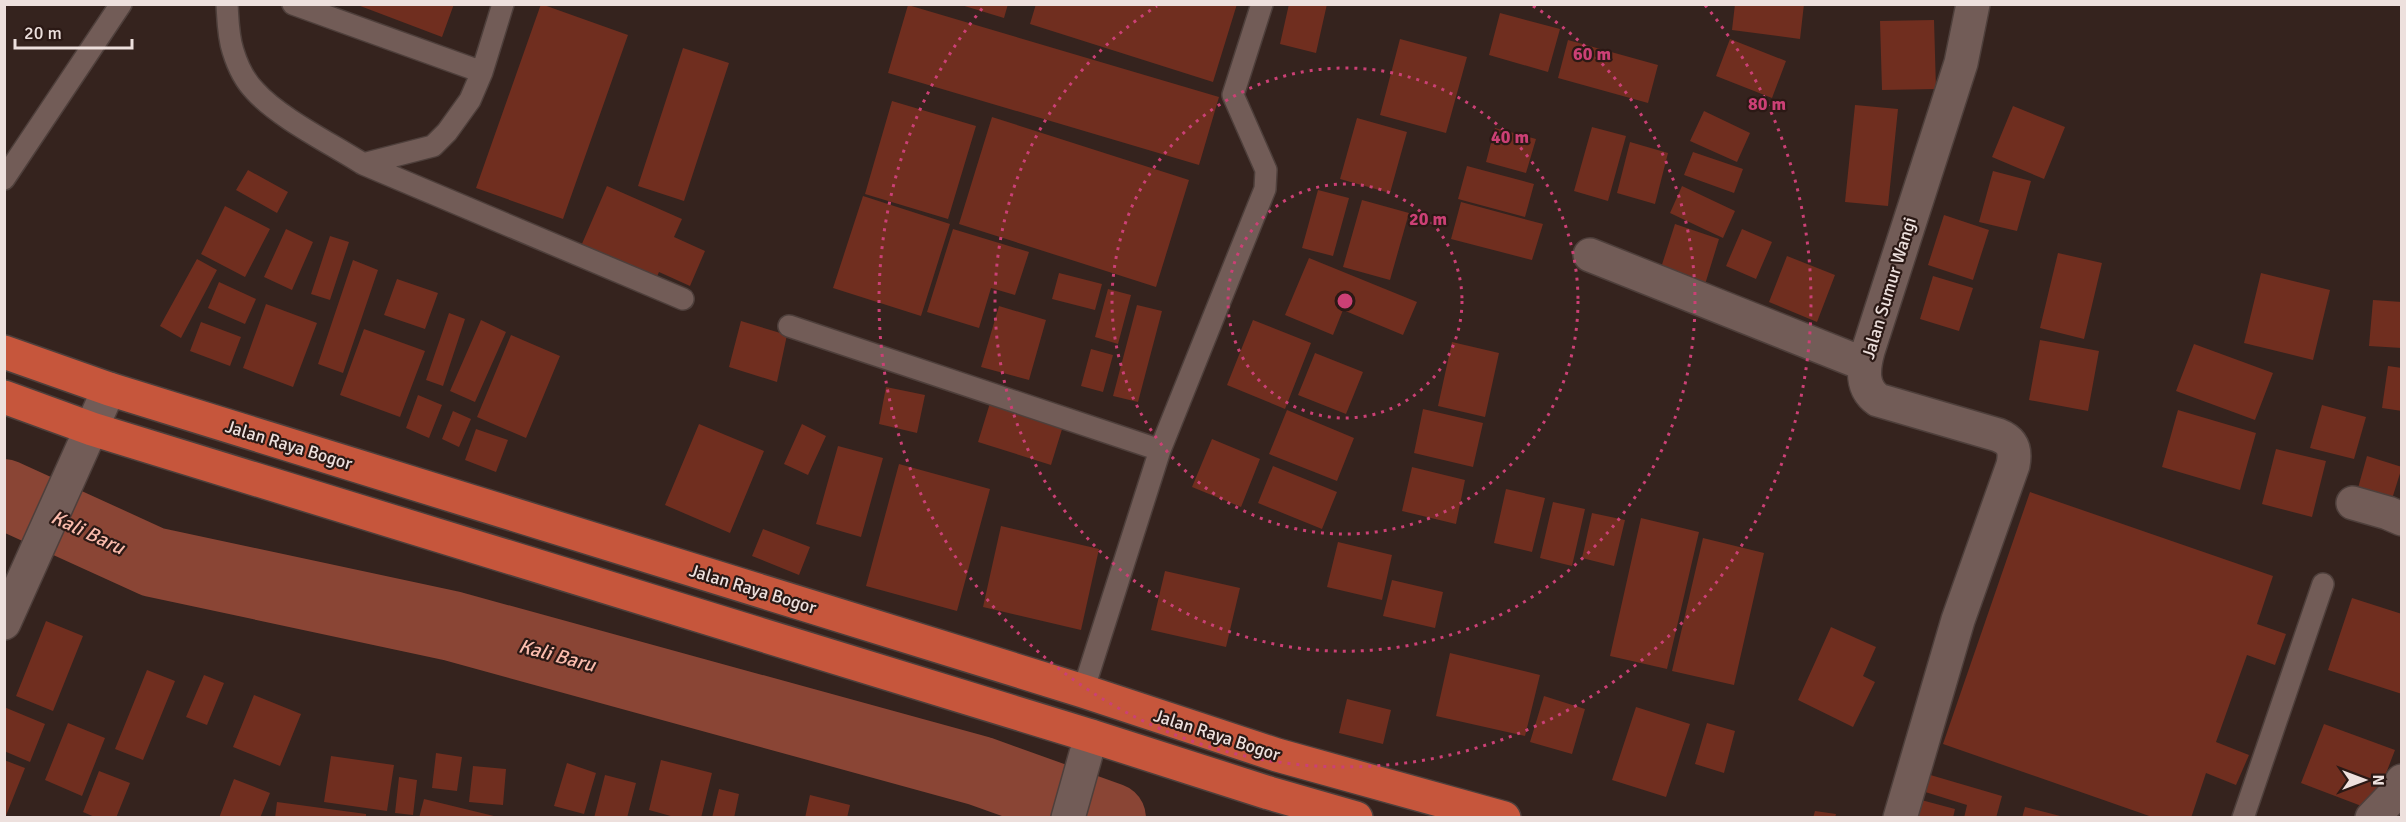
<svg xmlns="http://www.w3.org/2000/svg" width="2406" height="822" viewBox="0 0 2406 822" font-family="Signika,sans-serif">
<rect width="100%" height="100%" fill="#35231e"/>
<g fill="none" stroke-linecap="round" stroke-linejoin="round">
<!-- river -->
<path stroke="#8a4535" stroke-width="70" d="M4 494 153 562 452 626 980 771 1111 818"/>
</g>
<!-- building -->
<path fill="#702e1f" d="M355 4H454L442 37Z
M541 4 628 35 563 219 476 188Z
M958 4H1008L1004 18Z
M1036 4H1237L1213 82 1030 24Z
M1289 4H1327L1316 53 1280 44Z
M1735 4H1804L1800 39 1732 30Z
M908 5 1219 97 1199 165 888 73Z
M1500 13 1560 29 1548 72 1489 55Z
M1934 20 1936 89 1882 90 1880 21Z
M1400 39 1467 57 1446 133 1380 115Z
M1730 39 1786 61 1772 98 1716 76Z
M1568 40 1658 65 1648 103 1558 78Z
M683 48 729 63 684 201 638 186Z
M892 101 976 126 948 219 865 194Z
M1855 105 1898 109 1888 206 1845 202Z
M2013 106 2065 127 2044 179 1992 157Z
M1704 111 1750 133 1737 162 1690 141Z
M992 117 1189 180 1156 287 959 224Z
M1357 118 1407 132 1390 193 1340 179Z
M1592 127 1626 136 1608 201 1574 191Z
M1495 128 1536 139 1526 173 1486 162Z
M1630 142 1668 153 1655 204 1617 193Z
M1693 152 1743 169 1734 193 1684 175Z
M1467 166 1534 184 1525 217 1458 199Z
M248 170 288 192 277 213 236 190Z
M1993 171 2031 181 2017 231 1979 222Z
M607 186 682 219 674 237 705 251 690 286 659 272 653 285 578 253Z
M1682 186 1735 211 1723 238 1670 213Z
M1318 190 1349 198 1333 256 1302 248Z
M863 196 950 224 921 316 833 288Z
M1362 200 1409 213 1390 280 1343 267Z
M1461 202 1543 224 1532 260 1451 239Z
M225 206 270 229 245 277 201 254Z
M1944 215 1989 230 1973 280 1928 265Z
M1675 224 1719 239 1703 291 1658 277Z
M286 229 313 242 292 290 264 277Z
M953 229 1029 252 1015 295 991 288 979 328 927 312Z
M1742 229 1772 242 1756 279 1726 266Z
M330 236 349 242 330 300 311 294Z
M2058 253 2102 263 2084 339 2040 328Z
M1787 256 1835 275 1817 322 1769 302Z
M1309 258 1417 302 1403 335 1343 310 1333 335 1285 315Z
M197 259 217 270 181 338 160 326Z
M353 260 378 270 343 373 318 364Z
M1059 273 1102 284 1095 310 1052 299Z
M2261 273 2330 290 2313 360 2244 343Z
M1933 276 1973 288 1959 331 1920 319Z
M397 279 438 293 425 329 384 315Z
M219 282 256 299 245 324 208 308Z
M1108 289 1131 295 1118 344 1095 337Z
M2373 300 2402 302V348L2369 346Z
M266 304 317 323 293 387 243 368Z
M1137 305 1162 311 1138 402 1113 396Z
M999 306 1046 320 1029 380 981 367Z
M449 313 465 319 443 386 426 380Z
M481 320 506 332 475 402 450 391Z
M1253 320 1311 343 1285 409 1227 385Z
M741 321 787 335 777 382 729 367Z
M201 322 241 337 230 366 190 351Z
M364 329 425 351 400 417 340 395Z
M511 335 560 356 526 438 477 417Z
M2040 340 2099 351 2088 411 2029 400Z
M1452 342 1499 353 1485 417 1438 406Z
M2194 344 2273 373 2255 420 2176 391Z
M1091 349 1113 355 1103 392 1081 386Z
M1315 353 1363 372 1346 414 1298 395Z
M2388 366 2402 368V411L2382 408Z
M886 387 925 395 917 433 879 424Z
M418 395 442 405 429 438 406 428Z
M990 403 1063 426 1051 465 978 442Z
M2322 405 2366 417 2354 459 2310 448Z
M1423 409 1483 423 1473 467 1414 453Z
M1287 410 1354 438 1337 481 1269 454Z
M2178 410 2256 433 2240 490 2162 467Z
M453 411 471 419 459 447 442 439Z
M699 424 764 451 730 533 665 505Z
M802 424 826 436 808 475 784 464Z
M476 429 508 440 496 472 465 460Z
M1212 439 1260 459 1241 507 1192 487Z
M838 446 883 458 861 537 816 524Z
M2276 449 2326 461 2312 517 2262 504Z
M2367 456 2402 467 2392 499 2358 488Z
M899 464 990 489 957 611 866 586Z
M1273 466 1337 492 1322 529 1258 503Z
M1412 467 1465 480 1456 524 1402 511Z
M1506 489 1545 498 1532 552 1494 543Z
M2030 492 2273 576 2257 624 2286 634 2275 665 2247 655 2216 742 2249 755 2236 785 2206 773 2191 818H2155L1943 744Z
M1553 502 1585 509 1572 566 1540 558Z
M1592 513 1625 520 1614 566 1582 558Z
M1641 518 1699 532 1667 669 1610 656Z
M1001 526 1099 549 1081 630 983 607Z
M763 529 810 547 799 575 752 556Z
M1703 538 1764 553 1734 685 1672 671Z
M1338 542 1392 555 1382 600 1327 587Z
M1165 571 1240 588 1226 647 1151 630Z
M1392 580 1443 592 1435 628 1383 616Z
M2352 598 2402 614V694L2328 670Z
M46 621 83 636 53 711 16 696Z
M1831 627 1876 647 1863 676 1875 682 1853 727 1798 700Z
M1450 653 1540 675 1525 736 1436 716Z
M147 670 175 681 143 760 115 749Z
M204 675 224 683 207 725 186 717Z
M254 695 301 714 280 766 233 747Z
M1544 696 1585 709 1572 754 1530 742Z
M1347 699 1391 710 1383 744 1339 733Z
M4 707 45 724 30 762 4 751Z
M1636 707 1690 724 1666 797 1612 780Z
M68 723 105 738 82 796 45 780Z
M1707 723 1735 731 1724 773 1695 764Z
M2324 724 2395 750 2372 810 2301 783Z
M436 753 462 757 457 791 432 788Z
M331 756 394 765 387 811 324 802Z
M4 760 25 768 5 818H4Z
M661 760 712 773 701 818H678L649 810Z
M567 763 596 773 584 814 554 806Z
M473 766 506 769 503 805 469 802Z
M99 771 130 783 116 818H97L83 812Z
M1927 774 2002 796 1996 818H1964L1967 805 1922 791Z
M605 775 636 783 627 818H594Z
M399 777 417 780 413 815 395 813Z
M234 779 270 793 260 818H219Z
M719 789 739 794 734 818H712Z
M810 795 850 805 847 818H805Z
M1910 797 1955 809 1953 818H1905Z
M424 799 498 817V818H419Z
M277 802 366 814V818H275Z
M2025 807 2064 817V818H2022Z
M1815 811 1836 814 1835 818H1813Z"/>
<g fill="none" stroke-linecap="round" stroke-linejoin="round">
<!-- service casing -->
<g stroke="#4e3f3b" stroke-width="24">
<path id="service" d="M227 4C228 20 228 36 233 51 237 64 245 81 255 91 279 118 332 144 363 164L433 146 447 132 470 100 482 72 503 4
M293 4 482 72
M363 164 683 299
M4 179 121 4
M789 326 1160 450
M1083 691 1160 450 1265 189 1266 170 1233 95 1262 4
M2243 818 2323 584"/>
</g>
<!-- minor casing -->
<g stroke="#4e3f3b" stroke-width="36">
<path id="minor" d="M1590 255 1864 364
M2353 503 2388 513 2402 519
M1068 818 1091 736
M1900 818 1958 620 2013 465C2016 450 2013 441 1998 435L1878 400C1861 388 1863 369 1868 351L1961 63 1973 4
M2372 818 2396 793 2402 781"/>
</g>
<!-- tertiary casing -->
<g stroke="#4e3f3b" stroke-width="36">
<path id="tertiary" d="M4 623 109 389"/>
</g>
<!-- trunk casing -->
<g stroke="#4e3f3b" stroke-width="36">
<path id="trunk" d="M4 352 109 389 1083 691 1277 755 1504 818
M4 397 92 429 1091 736 1269 793 1356 818"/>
</g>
<!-- service -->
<use href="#service" stroke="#725c57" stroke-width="21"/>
<!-- minor -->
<use href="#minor" stroke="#725c57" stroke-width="33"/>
<!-- tertiary -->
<use href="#tertiary" stroke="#725c57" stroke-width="33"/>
<!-- trunk -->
<use href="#trunk" stroke="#c6563c" stroke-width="33"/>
</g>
<!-- distance rings -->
<g fill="none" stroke="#cb4075" stroke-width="3" stroke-dasharray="3 6">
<circle cx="1345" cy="301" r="117"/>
<circle cx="1345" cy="301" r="233"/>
<path d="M1533 6A350 350 0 1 1 1157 6"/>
<path d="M1705 5A466 466 0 1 1 985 5"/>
</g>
<g text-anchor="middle" stroke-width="4.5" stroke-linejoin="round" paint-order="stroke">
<!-- street labels -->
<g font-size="18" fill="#ede0dd" stroke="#2b1915">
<text transform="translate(1889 288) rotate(-73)" y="6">Jalan Sumur Wangi</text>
<text transform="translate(289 445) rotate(17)" y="6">Jalan Raya Bogor</text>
<text transform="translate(753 589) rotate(17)" y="6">Jalan Raya Bogor</text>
<text transform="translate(1217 735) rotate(18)" y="6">Jalan Raya Bogor</text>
</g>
<!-- water labels -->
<g font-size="20" font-style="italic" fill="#fbbcad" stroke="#2b1915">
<text transform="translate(88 532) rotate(25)" y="7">Kali Baru</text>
<text transform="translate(557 655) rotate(15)" y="7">Kali Baru</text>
</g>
</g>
<circle cx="1345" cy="301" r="9" fill="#cb4075" stroke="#2b1915" stroke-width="3"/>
<g font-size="18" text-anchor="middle" font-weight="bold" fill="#cb4075" stroke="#2b1915" stroke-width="4.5" stroke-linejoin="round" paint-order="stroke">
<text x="1592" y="60">60 m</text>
<text x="1767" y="110">80 m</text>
<text x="1510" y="143">40 m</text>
<text x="1428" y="225">20 m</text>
</g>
<!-- border -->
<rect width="2406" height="822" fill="none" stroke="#ede0dd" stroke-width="12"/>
<!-- north arrow -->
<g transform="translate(2364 780) rotate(90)" stroke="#2b1915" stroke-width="4.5" paint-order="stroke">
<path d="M0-4.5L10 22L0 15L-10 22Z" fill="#ede0dd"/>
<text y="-9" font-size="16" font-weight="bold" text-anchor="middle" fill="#ede0dd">N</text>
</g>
<!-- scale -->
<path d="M15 39v9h117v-9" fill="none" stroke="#ede0dd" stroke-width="3"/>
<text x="24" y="39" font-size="18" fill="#ede0dd" stroke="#2b1915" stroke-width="4.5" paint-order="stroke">20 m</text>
</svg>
